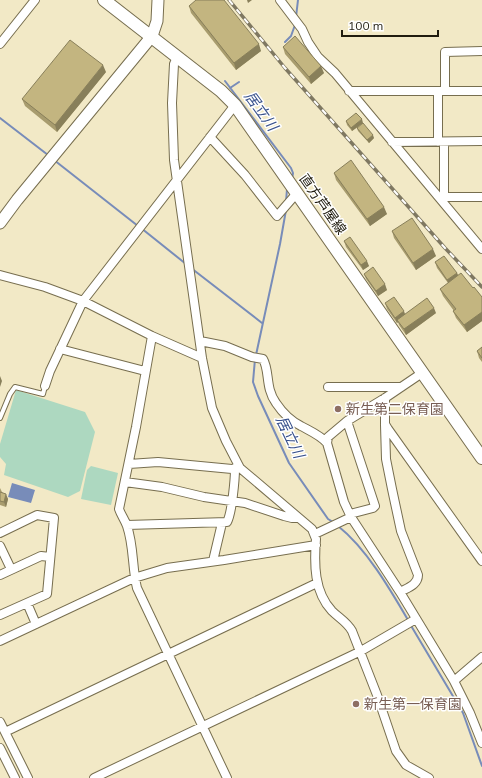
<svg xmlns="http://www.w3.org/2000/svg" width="482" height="778" viewBox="0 0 482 778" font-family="Mulish,'Noto Sans JP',sans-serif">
<rect width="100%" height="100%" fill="#f2e9c6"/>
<!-- green -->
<path fill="#add8c0" d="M16 390 85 412 95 432 80 491 68 497 4 475 6 464 0 457V444Z
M91 466 118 473 111 505 81 499 87 470Z"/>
<!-- water -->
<path fill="#788cb9" d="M12 483 35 490 31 503 8 497Z"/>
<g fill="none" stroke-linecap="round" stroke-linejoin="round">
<!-- stream -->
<path stroke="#788cb9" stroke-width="2" d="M296 17 298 0
M285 42 291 36 295 25
M225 81 291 168 293 173 292 179
M230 88 239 82
M0 118 48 155
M54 160 138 226
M286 202 287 189
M141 228 186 264
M191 268 262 323
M256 355 280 244 286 210
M255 359 253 382 258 396 289 463 328 519 333 522
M338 526C366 548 390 589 408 620
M410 624 463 713 482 766"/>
<!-- lane casing -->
<g stroke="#776e4f" stroke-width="6">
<path id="lane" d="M0 418 10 394 15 387 43 394 45 386"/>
</g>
<!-- street casing -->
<g stroke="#776e4f" stroke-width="10">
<path id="street" d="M280 0 302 29 308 42 318 57 335 73 482 249
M0 44 35 0
M177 57 174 64 172 103 174 160 202 358 212 408 226 441 240 468 312 529 316 539C314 564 314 592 332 611 339 618 347 622 352 631L377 695 396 751 406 765 429 778
M349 91H482
M438 91V142
M445 91V52L482 51
M210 137 245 175 277 216 297 193
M392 142 482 141
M444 142V197
M439 197H482
M0 275 45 287 83 301 152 336 202 358
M152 336 136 427 119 509C121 515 125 520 127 526 134 546 132 568 137 588L227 778
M200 341 225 346 252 357 263 359C270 371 265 388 276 403 282 412 291 421 301 426 310 431 320 435 327 443
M60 349 145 371
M422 373 385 398 347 421 328 437 327 443 344 502 351 517 400 592 454 681 470 713 482 743
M45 386 50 371 83 301 235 105
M328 387H401
M385 398V424L388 429 482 561
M347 421 375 506 373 508 350 514
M385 425 386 459 392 489 401 531 418 575C418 585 407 588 400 592
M129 464 158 462 232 469 240 468
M125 482 162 487 204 497 245 503 284 516 292 518H298
M127 525 227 522C232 513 235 479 235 468
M0 533 37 515 54 518 47 594 0 615
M315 534 351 517
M0 546 11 569
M213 561 222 523
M0 575 41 556 50 557
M27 603 36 624
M0 641 134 578 167 568 224 560 316 545
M454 681 482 657
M0 722 28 778
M5 732 317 583
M0 748 15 778
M94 778 361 651 416 619"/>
</g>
<!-- secondary casing -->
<g stroke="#776e4f" stroke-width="13">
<path id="secondary" d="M0 223 17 200 152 36 157 21 158 0"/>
</g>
<!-- primary casing -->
<g stroke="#776e4f" stroke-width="14">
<path id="primary" d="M104 0 221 91 235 105 482 458"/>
</g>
<!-- lane -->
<use href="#lane" stroke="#fff" stroke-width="4"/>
<!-- street -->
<use href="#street" stroke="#fff" stroke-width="8"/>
<!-- secondary -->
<use href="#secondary" stroke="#fff" stroke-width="11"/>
<!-- primary -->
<use href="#primary" stroke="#fff" stroke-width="12"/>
<!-- rail casing -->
<g stroke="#7f7862" stroke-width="3.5">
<path id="rail" d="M229 0 285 68 445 248 482 287"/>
</g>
<!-- rail -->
<use href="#rail" stroke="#fff" stroke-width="2" stroke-dasharray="6" stroke-linecap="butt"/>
</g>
<!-- wall -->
<path fill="#a89c6e" d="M189 6 261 51 236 70 191 13Z
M283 47 324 73 311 84 285 54Z
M106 72 57 132 25 106 22 99Z
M346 121 363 123 352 131 347 125Z
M357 128 374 138 369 143 358 131Z
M334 173 387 214 370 226 336 180Z
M392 231 436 256 416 270 394 238Z
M344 241 369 266 363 270 346 247Z
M435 262 457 273 458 275 473 288 482 297V321L467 332 456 318 453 311H454L443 296 440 289 448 283 437 268Z
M364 274 387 290 378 296 366 279Z
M385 303 405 314 436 313 406 335 399 325 398 322 397 323 387 309Z
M482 347V362L479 358 477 351Z
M0 488 2 492 8 499 6 507 0 505Z"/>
<!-- shaded-wall -->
<path fill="#887f5a" d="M247 0H252L248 3Z
M259 44 261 51 236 70 234 63Z
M103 65 106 72 57 132 55 125Z
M321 66 324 73 311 84 309 77Z
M362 119 363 123 352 131 351 128Z
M373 135 374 138 369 143 367 140Z
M384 207 387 214 370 226 367 219Z
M433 249 436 256 416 270 413 263Z
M367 261 369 266 363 270 361 265Z
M457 273 459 278 449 285 447 280Z
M385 284 387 290 378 296 376 291Z
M434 308 436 313 406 335 404 329Z
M404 311 406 317 397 320 398 322 397 323 395 318Z
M482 312V321L467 332 464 325Z
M0 376 2 381 0 387Z
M6 494 8 499 6 507 4 502Z"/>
<!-- building -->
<path fill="#c3b580" stroke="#887f5a" d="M196 0H224L259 44 234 63 189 6Z
M295 36 321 66 309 77 283 47Z
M70 40 103 65 55 125 22 99Z
M356 113 362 119 351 128 346 121Z
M363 123 373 135 367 140 357 128Z
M351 160 384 207 367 219 334 173Z
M412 218 433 249 413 263 392 231Z
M350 237 367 261 361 265 344 241Z
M444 256 457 273 447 280 435 262Z
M373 267 385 284 376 291 364 274Z
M461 273 473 288 474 287 482 297V312L464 325 453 311 456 309 440 289Z
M394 297 404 311 395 318 385 303Z
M427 298 434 308 404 329 397 320Z
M482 347V358L477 351Z
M0 492 6 494 4 502 0 501Z"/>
<!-- markers -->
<g fill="#8d6e63" stroke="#fff" stroke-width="1.5">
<circle cx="338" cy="409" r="4"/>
<circle cx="356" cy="704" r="4"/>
</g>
<g text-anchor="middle" stroke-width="3" stroke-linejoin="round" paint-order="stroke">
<!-- street labels -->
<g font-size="14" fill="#201c0f" stroke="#fff">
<text transform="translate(323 204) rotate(55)" y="5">直方芦屋線</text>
</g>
<!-- education labels -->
<g font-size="14" fill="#785e54" stroke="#fff" text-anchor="start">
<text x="346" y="414">新生第二保育園</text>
<text x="364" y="709">新生第一保育園</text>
</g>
<!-- water labels -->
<g font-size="15" font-style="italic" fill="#38518c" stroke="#fff">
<text transform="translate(261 111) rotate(54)" y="5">居立川</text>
<text transform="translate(290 437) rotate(64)" y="5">居立川</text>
</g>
</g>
<!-- scale -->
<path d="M342 30v6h96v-6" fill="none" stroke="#201c0f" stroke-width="2"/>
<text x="348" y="30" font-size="12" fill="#201c0f" stroke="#ffffff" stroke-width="3" paint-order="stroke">100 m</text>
</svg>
